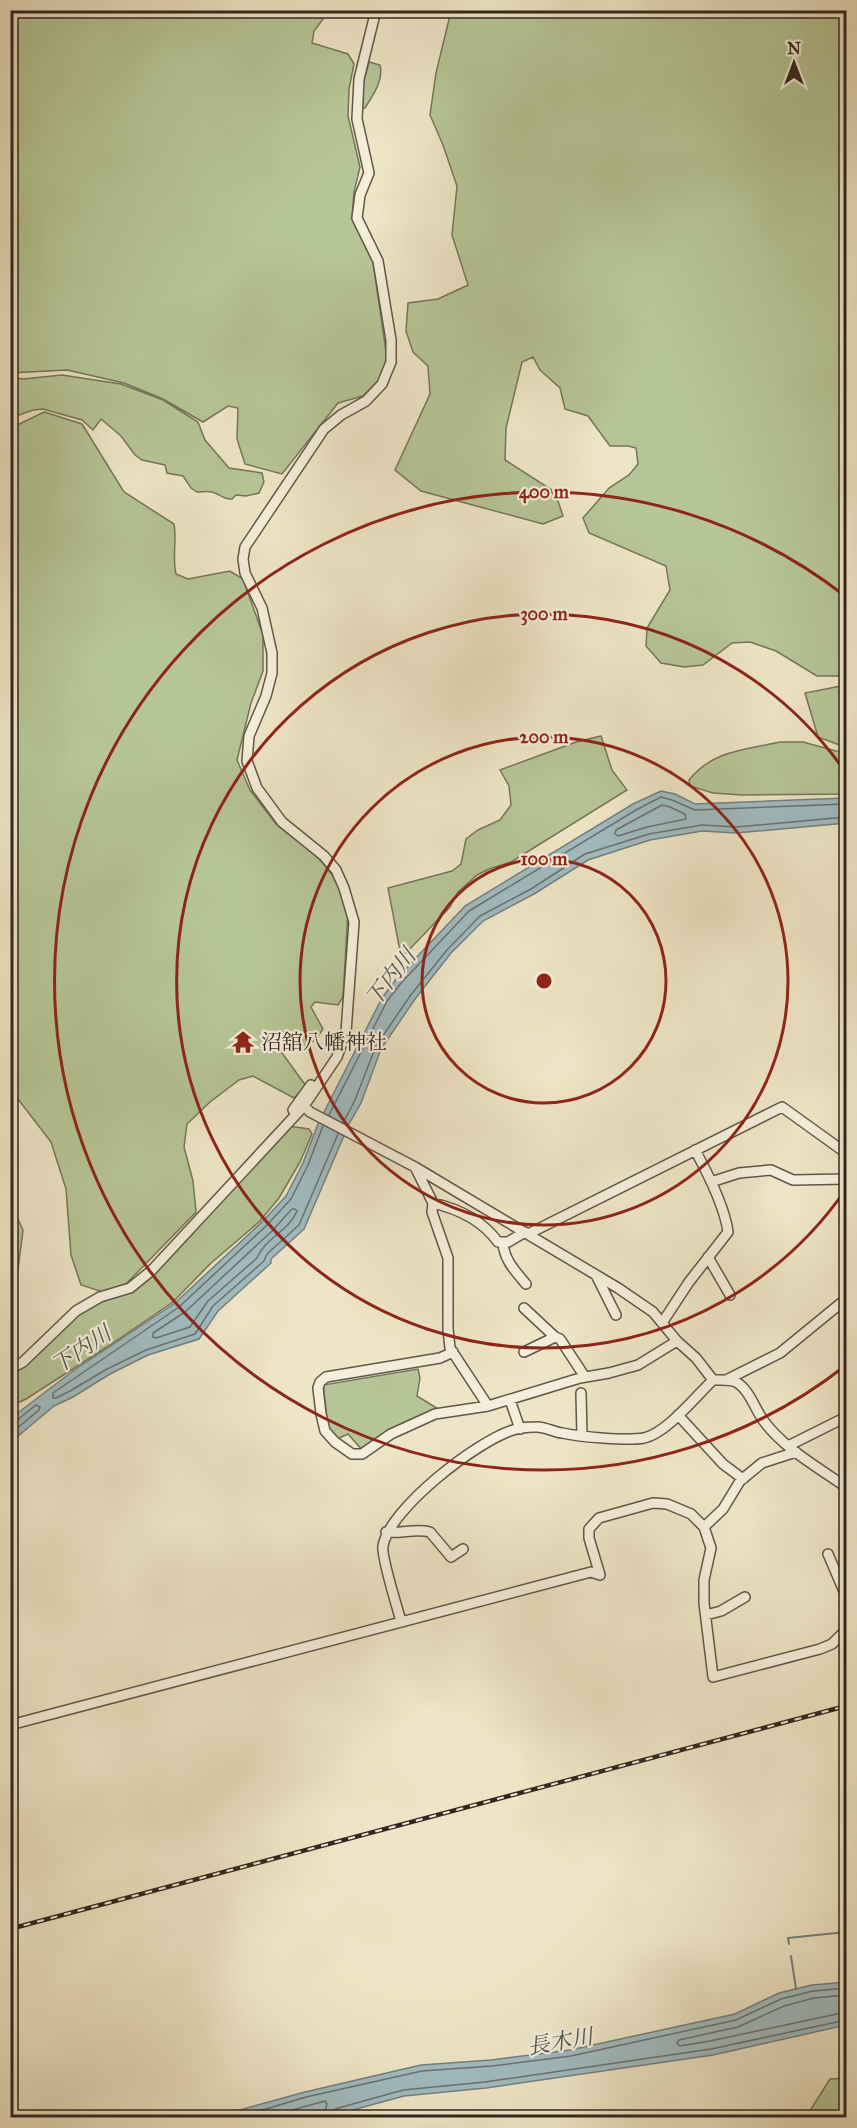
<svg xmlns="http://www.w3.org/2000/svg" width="857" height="2128" viewBox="0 0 857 2128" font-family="'IM FELL Great Primer','Noto Serif JP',serif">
<rect width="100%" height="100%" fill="#eee5c6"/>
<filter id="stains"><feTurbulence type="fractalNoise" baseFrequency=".00333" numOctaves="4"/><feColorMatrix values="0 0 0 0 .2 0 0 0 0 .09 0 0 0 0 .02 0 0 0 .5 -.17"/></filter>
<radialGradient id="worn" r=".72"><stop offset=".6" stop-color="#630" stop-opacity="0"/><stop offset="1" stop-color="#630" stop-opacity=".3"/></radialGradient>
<!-- green -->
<path fill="#b6c597" stroke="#74765b" stroke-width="1.5" d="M11 11H329L314 31 312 43 348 54 354 64 349 89 348 116 360 167 354 192 352 218 373 262 387 359 379 380 363 396 338 403 282 474 245 464 237 439 238 408 228 406 203 422 163 399 124 383 67 370 11 373Z
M451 11H846V676H817L776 651 750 642 732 643 703 665 684 667 661 663 646 646 647 628 670 590 666 566 589 533 583 518 609 488 629 475 638 464 636 448 628 446H610L588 416 565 409 560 388 540 370 533 357 522 362 506 428 505 460 555 492 563 516 543 524 421 491 395 470 430 394 428 366 413 352 406 331 408 303 438 299 468 285 452 235 457 186 443 145 430 115 436 73Z
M369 62 380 65C384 80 373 95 365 108H362L361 91Z
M62 375 121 384 163 400 198 422 205 440 229 468 262 473 264 482 259 493 246 496 236 495 232 499C224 500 220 494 212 492 206 491 203 492 197 492L191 488 183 476 167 473 165 465 142 460 135 455 121 436 101 419 93 430 82 420 43 409 33 410 11 418V377L23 379Z
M44 412 82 424 124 492 174 524C177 541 172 557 176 574L188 579 230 571 243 579 263 635V671L251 703 237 760 250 790 276 824 317 856 337 881 348 912 343 997 338 1005 315 1002 311 1007 323 1029 316 1039 307 1046 291 1042 283 1046 282 1053 306 1086 294 1098 253 1076 239 1080 210 1102 187 1124 184 1147 193 1181 196 1212 126 1284 103 1292 81 1285 71 1255 66 1189 51 1142 11 1090V428Z
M846 685V746H842L818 737 805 693Z
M601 736 612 770 627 790 511 862 489 869 477 875 458 892 450 907 406 953 401 956 388 888 452 871 461 864 466 839 478 830 500 820 511 805 509 786 500 770 576 742Z
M780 742H803L836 751 846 752V794L742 795 713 793 690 786 689 780C713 750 745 750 780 742Z
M288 1126 309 1129 312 1134 300 1162 279 1198 260 1221 210 1264 173 1302 107 1347 26 1399 11 1406V1372L77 1314 102 1300 131 1291Z
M11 1204 23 1230 13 1309 11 1312Z
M418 1369 420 1378 417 1396 440 1410 363 1451 348 1434 337 1439 328 1428 323 1385Z
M846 2078V2107L841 2117H806L830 2079Z"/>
<!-- water -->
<path fill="#a0bcc1" stroke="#748080" stroke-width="1.5" d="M661 791 675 794 695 804 846 798V823L736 833 702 831 650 840 588 860 534 894 483 921 451 953 415 999 381 1049 361 1103 349 1124 304 1229 271 1259V1263L218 1311 199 1339 148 1355 110 1374 73 1397 54 1406 11 1442V1418L73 1371 175 1303 263 1221 286 1196 303 1163 318 1124 382 998 397 978 465 906 633 804Z
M846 1982V2025L713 2055 486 2088 404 2096 327 2117H214L305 2092 421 2065 491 2060 570 2050 735 2014 779 1993 812 1985Z"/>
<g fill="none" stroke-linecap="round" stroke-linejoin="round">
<!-- shore -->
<path stroke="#6a7170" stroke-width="1.5" d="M662 805 670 807 685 814 686 819 647 827 618 836 615 834 616 830Z
M329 1115 387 1001 402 982 469 911 636 810 661 797 672 800 695 810 846 804
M343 1123 355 1100 376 1046 410 996 447 950 480 916 531 889 585 854 649 834 702 825 736 827 846 817
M323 1126 308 1165 291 1199 267 1225 179 1307 53 1393V1398H56L70 1391 107 1369 146 1350 195 1334 213 1306 264 1261 267 1254 299 1225 338 1134
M292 1209H295L297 1211C289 1231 265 1238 257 1258L208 1301 190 1327 156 1338 153 1337V1333L185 1312 272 1231Z
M10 1422 16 1421 36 1405 40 1407 39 1410 10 1434
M846 1995 814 1998 784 2006 738 2027 679 2040 677 2043 680 2046 710 2041 846 2012
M236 2118 306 2097 422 2071 492 2066 571 2056 736 2020 781 1999 813 1991 846 1988
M263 2118 325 2101 327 2104 323 2118
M330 2118 331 2112 335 2109 403 2090 485 2082 711 2049 846 2020"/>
<!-- stream -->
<path stroke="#748080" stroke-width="2" d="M789 1944 788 1938 846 1932
M791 1956 796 1989"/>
<!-- minor casing -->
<g stroke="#625649" stroke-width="12">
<path id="minor" d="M304 1106 310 1112 415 1167 618 1288 653 1312 677 1341 696 1358 713 1380
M293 1110 311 1085
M415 1167 433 1203 432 1212 448 1258V1329L450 1348 488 1406
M711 1182 739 1173 771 1170 793 1180 846 1179
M433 1203C459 1209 482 1220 498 1242H508L525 1232
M528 1234 782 1107 846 1153
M503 1243C504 1260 516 1272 526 1284
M708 1257 730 1295
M596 1275 616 1315
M524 1308 555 1337
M662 1323 689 1282 728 1232C725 1208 707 1172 695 1150
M453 1352 440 1358 326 1377 320 1382 318 1388 321 1414 325 1431 335 1442 352 1454H362L391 1434 435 1414 488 1406 580 1378 609 1373 638 1365 677 1341
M524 1352 555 1337 560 1339 585 1377
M10 1369 23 1362 76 1311 100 1297 130 1288 151 1271 304 1106 337 1057 346 1032 354 922 344 888 336 870 324 856 282 822 257 788 247 761 249 736 266 696 272 673V653L262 608 245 573 243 559 245 547 324 429 341 415 366 401 382 384 391 362V340L378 261 357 218 360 195 369 173 357 119 359 79 376 10
M726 1380 780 1353 846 1299
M581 1393 582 1436
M510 1400 520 1429
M678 1415 723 1464 743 1479
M788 1446 846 1417
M704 1527 723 1509 740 1481 762 1463 796 1452
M386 1532C402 1534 415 1528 430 1532L451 1557 463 1549
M828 1554 846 1596
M600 1575 589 1538V1529L599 1518 653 1503 667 1504 691 1514 704 1527 711 1548 704 1580V1603L713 1677 820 1649 832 1644 846 1630
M706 1615 721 1611 745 1597
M401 1621C397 1607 381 1556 383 1546 389 1509 477 1441 513 1430 519 1428 528 1427 535 1427 544 1426 553 1432 562 1433 580 1437 627 1441 644 1438 667 1433 696 1396 713 1380 720 1380 730 1379 736 1382 749 1389 755 1409 763 1420 784 1449 818 1467 846 1487
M10 1725 591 1572 600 1575"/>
</g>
<!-- minor -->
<use href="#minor" stroke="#f4eeda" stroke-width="9"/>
<!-- rail casing -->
<g stroke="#33261f" stroke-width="4.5">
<path id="rail" d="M10 1929 846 1706"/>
</g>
<!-- rail -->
<use href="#rail" stroke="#f4eeda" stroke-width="2" stroke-dasharray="7" stroke-linecap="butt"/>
</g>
<!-- distance rings -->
<g fill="none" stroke="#8f2418" stroke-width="3">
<circle cx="544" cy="981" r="122"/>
<circle cx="544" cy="981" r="244"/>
<path d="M846 1189A367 367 0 1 1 846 773"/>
<path d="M845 1366A489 489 0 1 1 845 596"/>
</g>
<!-- icons -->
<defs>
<g id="temple-bare" transform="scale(1.8)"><path d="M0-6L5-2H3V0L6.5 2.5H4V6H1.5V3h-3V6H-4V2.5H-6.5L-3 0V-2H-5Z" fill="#8f2418" stroke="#f4eeda" stroke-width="2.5" paint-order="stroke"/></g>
</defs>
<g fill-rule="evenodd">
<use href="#temple-bare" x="243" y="1042"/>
</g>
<g text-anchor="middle" stroke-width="4.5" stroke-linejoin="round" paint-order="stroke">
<!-- poi labels -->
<g font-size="21" fill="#33261f" stroke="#f4eeda" text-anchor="start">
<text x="261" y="1049">沼舘八幡神社</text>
</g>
<!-- water labels -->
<g font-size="22" font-style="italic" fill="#545350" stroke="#f4eeda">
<text transform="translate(390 977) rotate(-52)" y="8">下内川</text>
<text transform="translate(81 1349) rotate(-34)" y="8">下内川</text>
<text transform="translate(560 2041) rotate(-10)" y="8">長木川</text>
</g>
</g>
<circle cx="544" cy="981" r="9" fill="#8f2418" stroke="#f4eeda" stroke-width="3"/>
<g font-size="18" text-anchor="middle" font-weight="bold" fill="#8f2418" stroke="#f4eeda" stroke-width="4.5" stroke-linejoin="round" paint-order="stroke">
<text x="544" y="498">400 m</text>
<text x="544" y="620">300 m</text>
<text x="544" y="743">200 m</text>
<text x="544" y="865">100 m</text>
</g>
<!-- margin -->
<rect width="857" height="2128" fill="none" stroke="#eee5c6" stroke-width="36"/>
<rect x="12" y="12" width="833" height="2104" fill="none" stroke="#33261f" stroke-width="3"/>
<rect x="18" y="18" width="821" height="2092" fill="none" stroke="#33261f" stroke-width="1.5"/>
<!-- north arrow -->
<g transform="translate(794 63)" stroke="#f4eeda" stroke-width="4.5" paint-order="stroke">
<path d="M0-4.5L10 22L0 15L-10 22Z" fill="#33261f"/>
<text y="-9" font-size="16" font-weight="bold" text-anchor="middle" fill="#33261f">N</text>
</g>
<rect width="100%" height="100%" filter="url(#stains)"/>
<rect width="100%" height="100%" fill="url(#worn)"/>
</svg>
